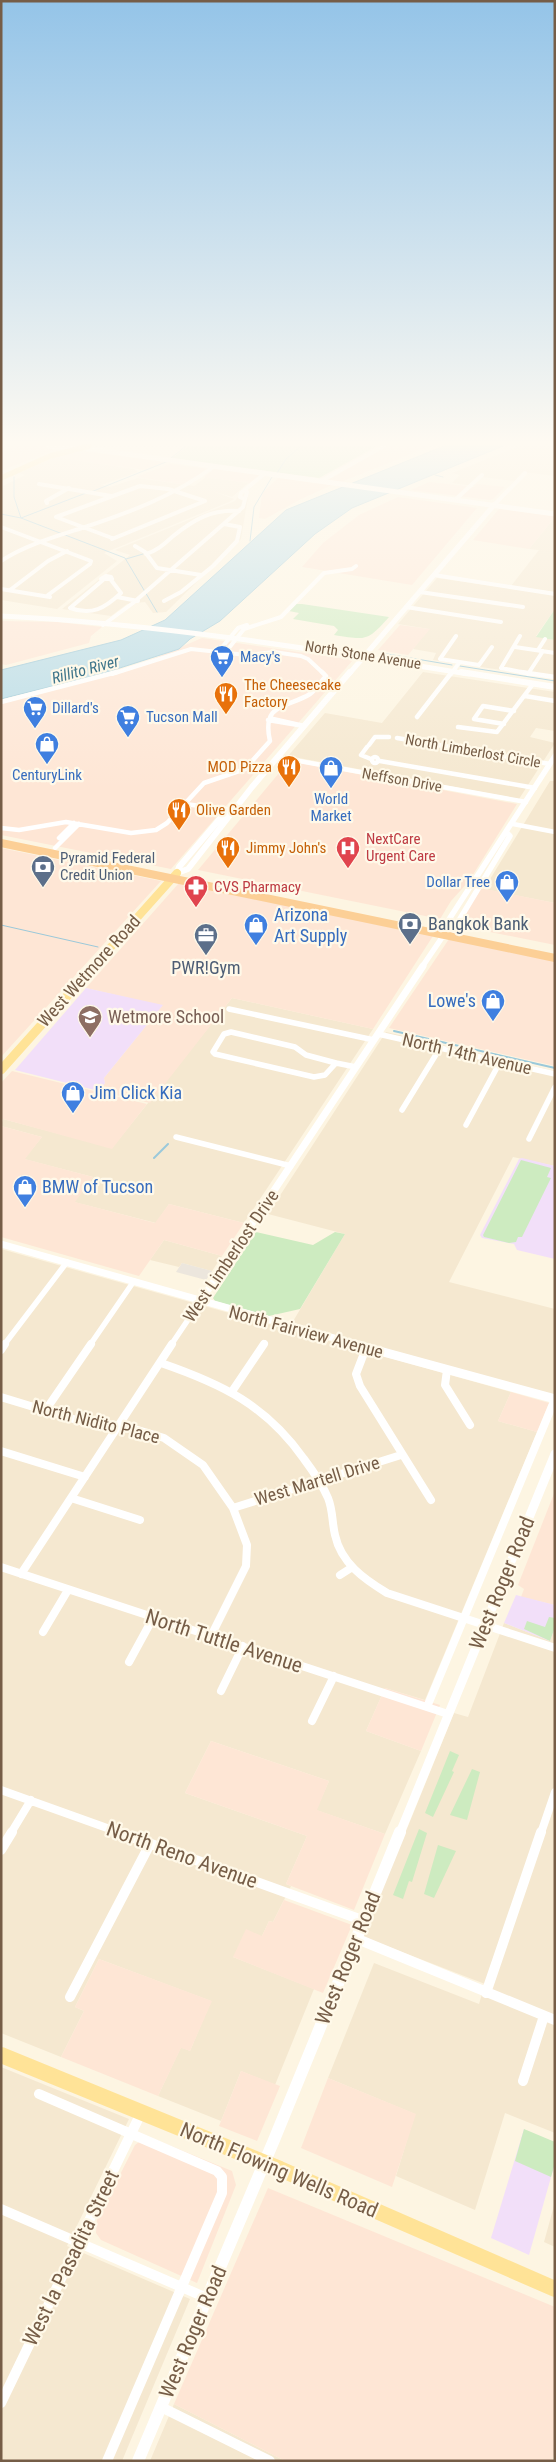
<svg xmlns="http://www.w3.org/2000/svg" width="556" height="2462" viewBox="0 0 556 2462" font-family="'Roboto Condensed',sans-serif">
<rect width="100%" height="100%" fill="#fdf5e2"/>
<!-- residential -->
<path fill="#f5e8d0" d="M519 446H555V476L523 472 515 481 482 477 474 486 452 483 460 475 452 473Z
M55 457 134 469 138 472 101 485 110 487 138 478 194 486 206 477 248 483 232 497 212 491 234 499 229 502 104 553 117 561 57 609 1 600V487L25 475 19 473Z
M238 497H248L241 539 166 612 153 613 145 602 127 604 111 616 62 609 130 555 115 550 235 501Z
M555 517V592L511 586 539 550 529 549Z
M437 578 555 595V609L536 636 555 640V678L433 660 436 653 413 649 429 629 398 624Z
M423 672 555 692V731L536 728 530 737 555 743 519 799 288 756 325 713 382 723Z
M550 781H555V903L484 889Z
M232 998 373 1029 244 1223 169 1204 156 1223 74 1202 93 1177 24 1159 42 1137 1 1126 3 1119 112 1148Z
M386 1032 555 1071V1166L513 1157 449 1282 555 1309V1395L292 1323 345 1234 268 1214Z
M164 1240 222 1256 212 1271 182 1263 179 1267 150 1260Z
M1 1249 511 1392 498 1421 537 1432 425 1700 385 1688 366 1731 421 1751 385 1834 316 1810 329 1781 211 1741 185 1793 307 1836 286 1884 291 1886 273 1922 269 1921 262 1936 233 1957 314 1989 275 2085 241 2071 221 2121 158 2096 181 2047 190 2051 211 2001 99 1959 75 2007 84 2011 61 2057 1 2033Z
M504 1623 550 1641 555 1627V2133L505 2113 475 2210 396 2176 415 2114 328 2078 374 1963 479 2004 485 1984 363 1937 454 1713 468 1717Z
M1 2067 129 2119 67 2246 190 2299 122 2461H1Z
M555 2202V2247L544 2242Z
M174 2404 285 2461H150Z"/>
<!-- commercial -->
<path fill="#fee6d5" d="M12 446H42L59 448 1 471V453Z
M387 446H431L341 482 328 480Z
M75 450 165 462 145 470 54 457Z
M170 464 208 469 188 485 136 477Z
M214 469 260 475 250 483 204 477Z
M278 478 332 485 301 499 265 519 259 518 262 493Z
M429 482 474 487 477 484 505 487 493 499 490 500 411 490Z
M398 497 477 508 412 585 302 567 323 543 359 515Z
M499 509 555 516V517L529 549 473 540Z
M1 621 58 622 102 627 91 636 89 643 6 665 1 664Z
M400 625 430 629 408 655 378 650Z
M202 638 353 660 171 869 1 835V700L141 664Z
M289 761 517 804 469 881 451 901 440 919 198 870Z
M1 848 161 881 1 1057Z
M179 883 433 936 373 1029 232 998 150 1103 99 1091 105 1083 104 1078 162 1006 86 988Z
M481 888 555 903V945L465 927 459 924Z
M449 939 555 961V1066L389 1028Z
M12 1071 147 1104 112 1149 3 1119 1 1121V1083Z
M1 1126 42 1137 25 1159 93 1177 75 1202 155 1223 169 1204 244 1223 222 1256 164 1240 139 1276 1 1237Z
M511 1392 549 1403 537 1432 498 1421Z
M555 1491V1605L521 1597 524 1589 518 1585Z
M385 1688 440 1705 421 1751 366 1731Z
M211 1741 329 1781 317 1810 385 1834 354 1910 286 1884 307 1836 185 1793Z
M284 1900 352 1925 323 1993 233 1957 246 1929 262 1936 269 1921 273 1922Z
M99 1959 212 2001 190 2051 181 2048 158 2096 61 2057 84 2011 75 2007Z
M241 2071 280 2086 257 2141 219 2126Z
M328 2078 416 2114 392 2187 301 2148Z
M147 2136 232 2171 236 2185 197 2283 101 2240 96 2233 97 2220 135 2145Z
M268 2188 555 2307V2451L552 2461H285L174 2404Z"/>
<!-- industrial -->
<path fill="#ece6dd" d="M182 1263 212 1271 206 1280 176 1272Z"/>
<!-- education -->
<path fill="#f2dff9" d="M86 988 163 1005 104 1078 105 1083 99 1091 15 1070Z
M522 1158 555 1166V1259L517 1250 514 1244 482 1238 480 1235 519 1159Z
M516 1595 555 1605V1627L550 1641 504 1623Z
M524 2129 555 2163 529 2255 491 2238Z"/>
<!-- green -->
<path fill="#cdebc0" d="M188 446H377L319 478 172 458Z
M296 604H302L389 617C367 642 366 640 334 635L338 630 334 626 293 619 299 613 289 611Z
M555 609V640L536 637Z
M521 1160 551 1168 547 1177 551 1178 522 1237H518L516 1242 509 1243 484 1237 483 1235Z
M256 1232 313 1245 335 1232 345 1234 300 1309 269 1316 215 1301 213 1298Z
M549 1617 555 1618V1627L550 1641 524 1629 527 1621 545 1627Z
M450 1751 459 1755 452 1771 454 1772 433 1817 425 1813Z
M472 1769 480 1772 467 1820 450 1815Z
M419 1829 427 1833 412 1882 409 1881 403 1899 393 1895Z
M438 1845 456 1851 434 1898 424 1894Z
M524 2129 555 2142V2163L551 2177 515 2161Z"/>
<!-- water -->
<path fill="#b6dbe7" stroke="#9bc9da" d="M444 446H503L352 508 315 534 220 621 190 639 179 649 101 674 1 699V670L121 640 165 620 286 510Z"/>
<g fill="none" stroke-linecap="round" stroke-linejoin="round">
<!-- stream-far1 -->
<path stroke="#9bc9da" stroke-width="1" d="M171 458 186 446
M277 473 286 459 301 446
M435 475 443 477
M14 477V497L21 518 125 558 157 612
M91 492 166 462
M1 514 21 518 86 493
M250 541 254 507 272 477
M126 559 143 554
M381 653 452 665
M460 666 555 681
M1 925 98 947"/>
<!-- stream -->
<path stroke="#9bc9da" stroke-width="2" d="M394 1031 555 1068
M154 1158 168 1144"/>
<!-- minor-far4 -->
<path stroke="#fff" stroke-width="4" d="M321 481 384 446
M39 484 111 496
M244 499 240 497 241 493 264 474
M455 500 482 475
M47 503 46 501 69 488
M494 505 525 473
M1 527 91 561 90 564 48 595
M112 538 56 517 140 486 168 489 205 501
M112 539 205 501
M135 546 145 552 157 568 201 575
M146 554C157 551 164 544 172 537 193 520 211 509 239 511
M1 561C26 545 54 537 82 528 128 513 174 496 213 467
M434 575 555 594
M106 576 111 577 112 579H101Z
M103 580 70 608C92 616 105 608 121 593L111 580
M1 589 50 597
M10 590 48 561 67 551
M420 592 523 607
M117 597 138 601
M164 601 181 592 213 566 237 541 240 527 224 524
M406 607 501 622
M103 625 133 603 243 507 247 492 245 490
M456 636 440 659 479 665 492 647
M520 636 501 668 531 674
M515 647 555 653
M538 650 545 639
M218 652 238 628 247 625
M225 653 244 629 281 617 324 573 352 569 356 566
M112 674 191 649 246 655 274 652 301 656 308 659 324 674
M451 674 459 663
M528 674 543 651"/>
<!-- minor-far3 -->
<path stroke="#fff" stroke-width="4.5" d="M521 672 555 677
M525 696 555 701
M1 702 117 672
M417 717 452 672
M273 719 304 726 268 720Z
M504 724 474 719 483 706 514 711
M458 727 497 732 533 684
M397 738 550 764
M369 745 375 737H389
M367 747 361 755 371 759
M372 760a3 3 0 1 1 6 0a3 3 0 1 1-6 0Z
M277 757 526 802
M380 761 535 788
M185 804 231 810
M513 824 555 832
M1 828 19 830 66 822 131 833 156 830 167 823 204 783 245 769 270 741C261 702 288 708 310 694 316 690 321 681 326 676L322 672
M59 838 74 823
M55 848 79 824"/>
<!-- minor-far2 -->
<path stroke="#fff" stroke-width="5.5" d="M229 1009 374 1040
M231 1032 295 1047 306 1055 336 1063 325 1075 314 1077 215 1054 213 1052 224 1034Z
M378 1034 555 1074
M336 1063 356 1067
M402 1110 440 1048
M466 1125 500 1062
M176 1137 291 1166
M529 1139 555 1087
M4 1345 67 1262
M90 1345 134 1281
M171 1345 200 1302
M263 1345 265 1343"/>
<!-- minor-far1 -->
<path stroke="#fff" stroke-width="8" d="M366 1348 356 1374 360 1386 431 1500
M1 1350 5 1344
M161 1363C222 1384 266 1405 304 1459 313 1471 322 1484 328 1498 333 1510 332 1523 335 1535 341 1563 364 1579 387 1593L555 1648
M447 1370 445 1385 470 1425
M233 1390 264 1344
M1 1397 80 1421 128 1427 164 1438 203 1465 233 1508 247 1545 246 1566 211 1636
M45 1411 91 1344
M1 1451 85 1477
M71 1498 140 1520
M233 1508 401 1455
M1 1567 448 1714
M21 1574 172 1344
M340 1575 351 1568
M43 1632 68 1590
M129 1662 153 1618
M221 1691 243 1646
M427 1707 555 1399
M312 1721 334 1676
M1 1790 121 1833
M11 1833 31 1800
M541 1833 555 1792"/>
<!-- minor -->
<path stroke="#fff" stroke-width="10" d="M118 1832 362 1920
M1 1850 12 1832
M355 1938 555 2020
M486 1993 541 1832
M70 1997 150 1844
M523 2081 544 2016
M39 2094 217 2171 222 2177V2193L107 2461
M1 2209 207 2298
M1 2403 141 2113
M161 2407 270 2461"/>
<!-- tertiary-far3 -->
<path stroke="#fff" stroke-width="5.5" d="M445 937 449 936 455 927 510 836 507 833
M422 967 441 939 440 934 446 924 555 756"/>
<!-- tertiary-far2 -->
<path stroke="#fff" stroke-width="7" d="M1 1244 359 1345
M200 1302 423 966"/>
<!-- tertiary-far1 -->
<path stroke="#fff" stroke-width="9" d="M354 1344 555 1399
M400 1833 555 1454"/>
<!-- tertiary -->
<path stroke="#fff" stroke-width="12" d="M138 2461 274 2140 400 1832"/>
<!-- secondary-far1 -->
<path stroke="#fff" stroke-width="5" d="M48 446 75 450
M69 446 555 514
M1 616C159 624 313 649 469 674
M349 674 494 505"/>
<!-- secondary -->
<path stroke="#fff" stroke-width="6" d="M461 672 555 687
M177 873 188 869 252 787 350 672
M177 873 179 867 223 815 233 810"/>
<!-- primary-far3 -->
<path stroke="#ffe397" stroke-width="5.5" d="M1 478 50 456 89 446"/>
<!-- primary-far2 -->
<path stroke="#ffe397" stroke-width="8" d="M93 967 177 873"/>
<!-- primary-far1 -->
<path stroke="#ffe397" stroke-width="9" d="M1 1070 94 966"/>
<!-- primary -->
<path stroke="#ffe397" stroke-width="16" d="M1 2055 280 2169 555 2289"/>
<!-- trunk -->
<path stroke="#fccf96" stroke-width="8" d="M1 843 555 958"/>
</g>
<!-- sky -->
<linearGradient id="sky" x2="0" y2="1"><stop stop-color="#94c4e8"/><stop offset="0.56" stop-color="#fefaf2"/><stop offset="1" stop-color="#fefaf2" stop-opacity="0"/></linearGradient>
<rect width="556" height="790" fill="url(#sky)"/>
<!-- icons -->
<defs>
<g id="supermarket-pin" transform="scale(1.25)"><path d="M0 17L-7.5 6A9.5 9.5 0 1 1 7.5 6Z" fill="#3f7fe0" stroke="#fff9e9"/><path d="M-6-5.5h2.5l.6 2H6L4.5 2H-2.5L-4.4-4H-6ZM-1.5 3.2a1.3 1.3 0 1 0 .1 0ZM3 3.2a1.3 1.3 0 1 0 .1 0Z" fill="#fff"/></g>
<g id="restaurant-pin" transform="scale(1.25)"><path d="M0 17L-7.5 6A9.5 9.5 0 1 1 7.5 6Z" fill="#e8710a" stroke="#fff9e9"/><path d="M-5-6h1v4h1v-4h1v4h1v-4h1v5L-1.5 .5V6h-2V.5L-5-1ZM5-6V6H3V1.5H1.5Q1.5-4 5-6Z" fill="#fff"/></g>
<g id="shop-pin" transform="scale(1.25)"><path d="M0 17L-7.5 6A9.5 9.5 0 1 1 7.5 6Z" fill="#3f7fe0" stroke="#fff9e9"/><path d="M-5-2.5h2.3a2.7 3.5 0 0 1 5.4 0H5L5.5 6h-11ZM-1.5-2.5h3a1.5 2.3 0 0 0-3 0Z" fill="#fff"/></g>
<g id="hospital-pin" transform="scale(1.25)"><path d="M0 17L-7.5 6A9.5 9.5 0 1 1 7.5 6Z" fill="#e0444e" stroke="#fff9e9"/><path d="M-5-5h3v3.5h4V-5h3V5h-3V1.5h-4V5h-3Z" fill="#fff"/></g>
<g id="bank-pin" transform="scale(1.25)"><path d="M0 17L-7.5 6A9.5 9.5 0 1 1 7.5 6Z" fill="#5c6f8a" stroke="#fff9e9"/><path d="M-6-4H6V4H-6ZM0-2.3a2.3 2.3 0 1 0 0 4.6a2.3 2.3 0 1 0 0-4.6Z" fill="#fff"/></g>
<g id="pharmacy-pin" transform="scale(1.25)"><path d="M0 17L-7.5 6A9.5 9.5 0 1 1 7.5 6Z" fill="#e0444e" stroke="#fff9e9"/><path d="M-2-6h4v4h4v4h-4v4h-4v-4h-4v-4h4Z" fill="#fff"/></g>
<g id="office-pin" transform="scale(1.25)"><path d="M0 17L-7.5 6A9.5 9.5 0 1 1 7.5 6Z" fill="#5c6f8a" stroke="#fff9e9"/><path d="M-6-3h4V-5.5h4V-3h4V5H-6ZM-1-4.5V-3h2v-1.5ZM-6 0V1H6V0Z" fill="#fff"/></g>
<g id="school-pin" transform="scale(1.25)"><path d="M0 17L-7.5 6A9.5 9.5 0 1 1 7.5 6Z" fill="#8d6e63" stroke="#fff9e9"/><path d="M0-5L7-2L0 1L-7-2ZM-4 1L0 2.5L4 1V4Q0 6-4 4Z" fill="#fff"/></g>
</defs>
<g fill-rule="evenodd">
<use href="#supermarket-pin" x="222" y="657"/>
<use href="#restaurant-pin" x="226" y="694"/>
<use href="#supermarket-pin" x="35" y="708"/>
<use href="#supermarket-pin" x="128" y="717"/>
<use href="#shop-pin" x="47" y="744"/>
<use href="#restaurant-pin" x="289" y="767"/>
<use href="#shop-pin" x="331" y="768"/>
<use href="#restaurant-pin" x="179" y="810"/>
<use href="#restaurant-pin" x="228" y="848"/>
<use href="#hospital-pin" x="348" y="848"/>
<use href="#bank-pin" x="43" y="867"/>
<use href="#shop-pin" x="507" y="882"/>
<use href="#pharmacy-pin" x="196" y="887"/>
<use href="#bank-pin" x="410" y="924"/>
<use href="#shop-pin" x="256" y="925"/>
<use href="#office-pin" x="206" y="935"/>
<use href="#shop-pin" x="493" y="1001"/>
<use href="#school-pin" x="90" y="1017"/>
<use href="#shop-pin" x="73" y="1093"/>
<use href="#shop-pin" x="25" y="1187"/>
</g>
<g text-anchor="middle" stroke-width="4.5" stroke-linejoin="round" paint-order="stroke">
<!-- far-street labels -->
<g font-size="15" fill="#765d47" stroke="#fff9e9">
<text transform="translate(363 655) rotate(9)" y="5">North Stone Avenue</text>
<text transform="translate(473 751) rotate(10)" y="5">North Limberlost Circle</text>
<text transform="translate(402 780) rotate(10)" y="5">Neffson Drive</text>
</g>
<!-- far-shop labels -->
<g font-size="15" fill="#366cbe" stroke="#fff9e9" text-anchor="start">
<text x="240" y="662">Macy's</text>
<text x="52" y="713">Dillard's</text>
<text x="146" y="722">Tucson Mall</text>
<text x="47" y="780" text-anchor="middle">CenturyLink</text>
<text x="331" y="804" text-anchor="middle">World<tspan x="331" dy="17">Market</tspan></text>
<text x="490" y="887" text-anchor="end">Dollar Tree</text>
</g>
<!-- far-food labels -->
<g font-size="15" fill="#c56008" stroke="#fff9e9" text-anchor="start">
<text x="244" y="690">The Cheesecake<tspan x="244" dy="17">Factory</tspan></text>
<text x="272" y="772" text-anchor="end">MOD Pizza</text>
<text x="196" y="815">Olive Garden</text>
<text x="246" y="853">Jimmy John's</text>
</g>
<!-- far-health labels -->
<g font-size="15" fill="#be3a42" stroke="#fff9e9" text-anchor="start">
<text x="366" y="844">NextCare<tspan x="366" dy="17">Urgent Care</tspan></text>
<text x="214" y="892">CVS Pharmacy</text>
</g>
<!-- far-service labels -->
<g font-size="15" fill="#4e5e75" stroke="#fff9e9" text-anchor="start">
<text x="60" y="863">Pyramid Federal<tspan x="60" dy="17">Credit Union</tspan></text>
</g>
<!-- far-water labels -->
<g font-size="16" font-style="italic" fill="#40768b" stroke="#fff9e9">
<text transform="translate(85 669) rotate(-15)" y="6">Rillito River</text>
</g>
<!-- shop labels -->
<g font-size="18" fill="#366cbe" stroke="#fff9e9" text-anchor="start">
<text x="274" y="921">Arizona<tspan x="274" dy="21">Art Supply</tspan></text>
<text x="476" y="1007" text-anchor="end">Lowe's</text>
<text x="90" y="1099">Jim Click Kia</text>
<text x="42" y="1193">BMW of Tucson</text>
</g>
<!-- service labels -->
<g font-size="18" fill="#4e5e75" stroke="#fff9e9" text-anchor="start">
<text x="428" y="930">Bangkok Bank</text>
<text x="206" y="974" text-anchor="middle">PWR!Gym</text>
</g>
<!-- street labels -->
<g font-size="18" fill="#765d47" stroke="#fff9e9">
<text transform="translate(89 971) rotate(-48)" y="6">West Wetmore Road</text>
<text transform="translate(467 1054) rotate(13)" y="6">North 14th Avenue</text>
<text transform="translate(231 1256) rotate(-56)" y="6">West Limberlost Drive</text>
<text transform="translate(306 1332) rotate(15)" y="6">North Fairview Avenue</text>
<text transform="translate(96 1422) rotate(14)" y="6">North Nidito Place</text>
<text transform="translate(317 1481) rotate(-17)" y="6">West Martell Drive</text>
</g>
<!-- education labels -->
<g font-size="18" fill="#785e54" stroke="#fff9e9" text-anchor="start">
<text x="108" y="1023">Wetmore School</text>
</g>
<!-- near-street labels -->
<g font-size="21" fill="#765d47" stroke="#fff9e9">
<text transform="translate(502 1583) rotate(-68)" y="7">West Roger Road</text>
<text transform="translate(224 1641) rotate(18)" y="7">North Tuttle Avenue</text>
<text transform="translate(182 1855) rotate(20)" y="7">North Reno Avenue</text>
<text transform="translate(348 1958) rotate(-68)" y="7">West Roger Road</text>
<text transform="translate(279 2170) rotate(23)" y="7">North Flowing Wells Road</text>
<text transform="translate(71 2258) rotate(-64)" y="7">West la Pasadita Street</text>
<text transform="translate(193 2332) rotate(-67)" y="7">West Roger Road</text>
</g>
</g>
<!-- border -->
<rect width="556" height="2462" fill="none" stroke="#765d47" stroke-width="5"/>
</svg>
